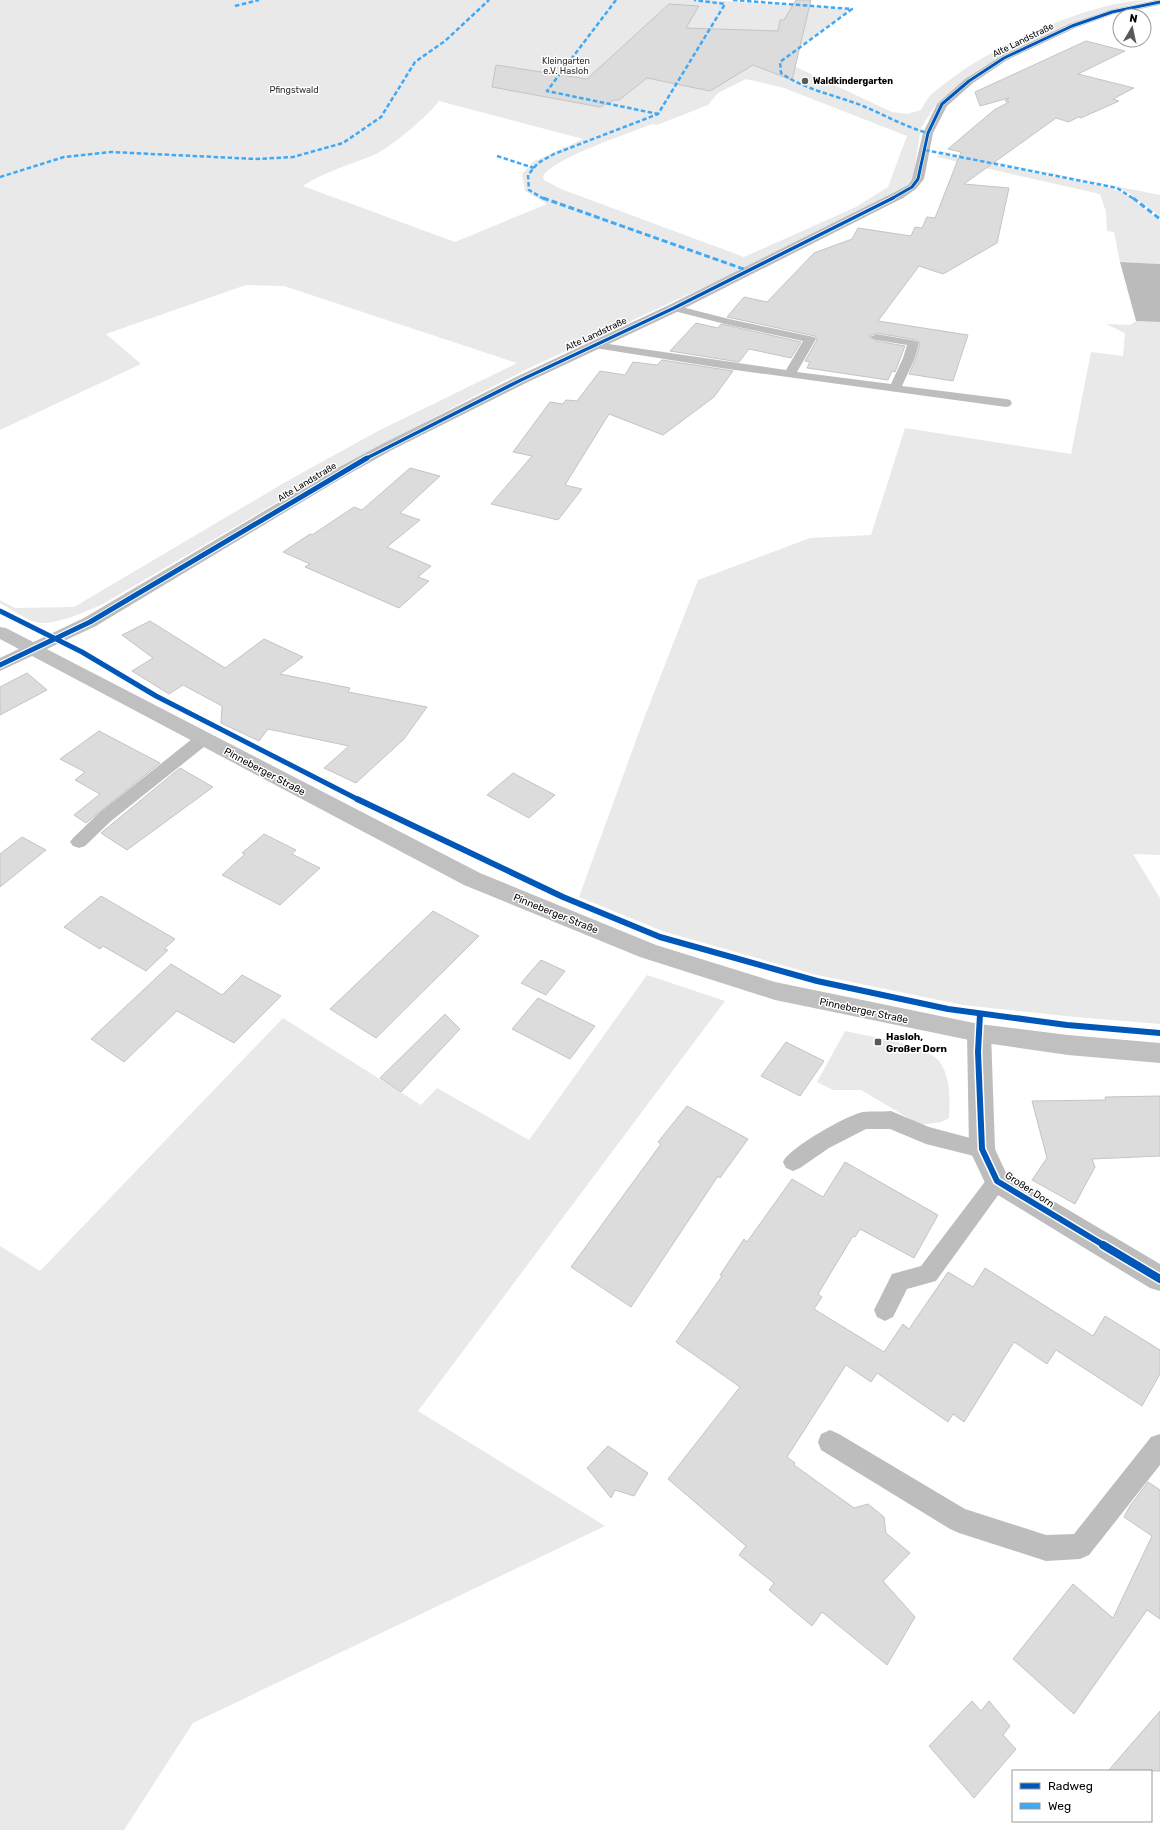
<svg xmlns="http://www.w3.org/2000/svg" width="1160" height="1830" viewBox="0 0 1160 1830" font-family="Rubik,sans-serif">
<rect width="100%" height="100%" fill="#fff"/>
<!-- green -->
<path fill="#e9e9e9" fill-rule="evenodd" d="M0 0H710L850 10 791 52 796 67 892 112 907 114 921 110C923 106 926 101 929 97 932 93 938 89 943 85 988 48 1091 0 1150 0L1102 12 1064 26 1000 57 972 74 935 106 921 128 913 177 906 187 754 264 527 369 329 472 103 604C87 611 53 627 35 622 23 618 11 609 0 603V600L15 608 74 607 289 480 378 431 517 363 284 286 246 285 106 334 141 364 0 430ZM746 79 784 88 907 136 888 187 856 207 744 257 561 189 544 180 543 176C556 157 627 134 652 124L657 125 708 105 718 93ZM439 101 583 139 533 162 522 174 525 191 547 204 455 242 303 186C323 172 353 164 376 154 392 146 428 116 439 101Z
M940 151 1160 195V216L1129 193 1116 187 939 152Z
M939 154 1110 188 1127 195 1160 221V264L1120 262 1114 232 1107 231 1106 212 1100 194 937 157Z
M1136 321 1160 322V855L1133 854 1160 898V1024L1075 1017 963 1005 817 975 662 931 579 897 643 721 698 580 810 538 871 535 905 428 1071 454 1091 352 1123 356 1125 333 1106 324 1130 325Z
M647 975 725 1001 418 1411 605 1526 193 1723 124 1830H0V1246L40 1271 283 1018 421 1105 437 1088 529 1140Z
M845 1031C867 1036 925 1044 939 1061 951 1077 950 1099 949 1118L941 1122 920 1125 861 1090H833L817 1082Z"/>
<!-- water -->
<path fill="#bbb" d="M1120 262 1160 264V322L1136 321Z"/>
<!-- building -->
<path fill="#dcdcdc" stroke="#c4c4c4" d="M796 0H811L792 80 753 65 710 91 647 78 619 100H614L600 107 492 87 496 65 587 79 669 4 699 6 686 28 778 31 780 20H784Z
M1086 41 1125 51 1078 74 1134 88 1113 99 1119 101 1081 118 1078 117 1069 122 1056 118 964 184 1009 188 997 243 943 274 919 266 878 321 968 335 953 381 909 374 916 358 920 343 917 340 876 333 869 336 876 341 905 346 895 372 892 371 888 380 807 368 810 362 805 361 817 340 815 336 727 317 744 297 767 302 814 253 852 239 858 228 911 236 915 227 922 228 927 217 935 218 961 152 948 149 994 110 1009 102 1005 101 1009 98 980 106 975 92Z
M696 323 718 328 721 324 801 342 791 358 749 349 739 362 670 351Z
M662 360 733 371 714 397 663 435 609 414 565 485 582 489 558 520 491 504 532 456 513 452 550 402 563 404 566 400 577 401 600 371 625 375 633 362 657 365Z
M410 468 440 476 400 513 420 520 387 547 431 566 418 577 429 581 399 608 305 567 310 564 283 552 310 534 312 535 354 507 362 510Z
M150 621 225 668 264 639 303 657 280 674 350 688 348 692 427 707 404 739 356 783 324 768 349 746 268 729 259 741 221 723 222 706 183 685 169 694 132 671 153 658 122 635Z
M27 673 47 690 0 715V687Z
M99 731 160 763 86 823 74 815 100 794 75 780 85 772 60 759Z
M180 768 213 787 127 850 101 833Z
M513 773 555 795 529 818 487 795Z
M264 834 296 850 292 854 320 868 280 905 222 875 245 854 242 853Z
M22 837 46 850 0 887V854Z
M101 896 175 939 164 949 168 950 146 971 103 946 100 949 64 927Z
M433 911 479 936 376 1038 330 1009Z
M541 960 565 971 546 995 521 983Z
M171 964 222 995 242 975 281 996 234 1043 177 1011 124 1062 91 1039Z
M538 998 595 1026 570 1059 512 1029Z
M445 1014 460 1029 401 1092 380 1078Z
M786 1042 824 1061 800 1096 761 1076Z
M1160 1096V1156L1092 1159 1095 1167 1075 1204 1032 1180 1047 1158 1032 1101 1106 1100 1105 1097Z
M687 1106 748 1139 720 1178 718 1176 631 1307 571 1267 661 1144 658 1142Z
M845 1162 938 1215 914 1258 860 1229 855 1237 853 1236 818 1294 822 1297 814 1309 884 1352 903 1324 909 1329 948 1272 973 1287 985 1268 1093 1336 1105 1316 1160 1350V1374L1142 1406 1056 1350 1047 1364 1014 1342 964 1422 953 1414 948 1422 877 1373 871 1382 846 1365 787 1457 795 1463 794 1465 854 1508 868 1504 884 1517 886 1533 910 1553 883 1581 915 1617 887 1665 822 1612 812 1626 769 1590 774 1583 739 1555 746 1546 668 1479 740 1387 676 1342 722 1276 720 1275 744 1239 747 1242 792 1179 823 1197Z
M608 1446 648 1473 634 1496 615 1490 611 1498 587 1468Z
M1148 1482 1160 1490V1619L1147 1610 1074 1714 1013 1659 1073 1584 1113 1618 1152 1536 1124 1517 1130 1506Z
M972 1701 981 1711 989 1701 1010 1726 1003 1735 1016 1749 974 1798 929 1746Z
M1160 1711V1771H1108Z"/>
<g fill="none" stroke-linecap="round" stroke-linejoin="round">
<!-- service -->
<path fill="#bdbdbd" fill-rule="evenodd" d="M674 305 729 319 814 337 816 339 797 372 891 384 903 358 907 345 876 340 870 337 876 334 917 341 919 343 915 358 902 386 1006 399 1010 400 1012 403 1010 406 1006 407 721 368 595 348 589 345 595 342 786 370 803 341 729 325 670 310 669 308Z
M203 734 209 735 211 739 209 743 111 821 85 846 79 848 73 846 70 842 73 838 99 813 197 735Z
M891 1111 929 1127 989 1143 992 1149 989 1155 982 1158 926 1144 890 1129H866L829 1148 800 1168 793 1171 786 1168 783 1162C789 1148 847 1115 863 1112 872 1111 882 1112 891 1111Z
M997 1172 1004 1175 1008 1181 1004 1187 936 1281 907 1289 893 1317 885 1321 877 1317 874 1310 892 1274 921 1266 990 1175Z
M830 1430 839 1434 965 1509 1046 1535 1074 1534 1151 1437 1160 1434V1465L1089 1555 1080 1559 1046 1561 959 1533 950 1529 821 1450 818 1442 821 1434Z"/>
<!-- minor -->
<path fill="#bdbdbd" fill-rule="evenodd" d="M1156 0H1160V5L1114 14 1075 28 1007 60 973 83 947 106 933 133 924 179 916 189 903 198 679 311 526 383 392 450 342 478 96 626 0 671V658L84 618 330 472 382 444 516 377 669 305 895 192 908 185 912 179 923 133 937 104 965 79 1001 56 1069 24 1109 10Z
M979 1024 987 1026 991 1033 995 1149 1006 1173 1160 1264V1291L1150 1288 988 1189 969 1149 967 1033 971 1026Z"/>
<!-- secondary -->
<path fill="#c0c0c0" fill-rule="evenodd" d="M0 627 6 628 480 873 656 945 775 982 979 1024 1068 1035 1160 1043V1063L1068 1055 979 1042 775 1000 640 957 464 885 0 639Z"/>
<!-- quiet-far1 -->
<path stroke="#3fa9f5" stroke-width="2.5" stroke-dasharray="4.5 2.5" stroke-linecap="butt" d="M616 0 547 91 658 114
M733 0 852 9 780 62 781 73C805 90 835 95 863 106 885 115 905 127 928 133
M235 6 259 0
M925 150 1117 188 1134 199
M497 156 534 168
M0 177 64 157 111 152 256 159 293 157 343 143 381 117 415 62 445 41 489 0
M544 199 529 190 528 175 538 163 554 154 658 114 725 4 694 0"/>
<!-- quiet -->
<path stroke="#3fa9f5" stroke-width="3" stroke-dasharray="6 3" stroke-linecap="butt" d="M543 198 749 271
M1133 198 1160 219"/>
<!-- cycleway-far4 casing -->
<g stroke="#fff" stroke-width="4">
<path id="cycleway-far4" d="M891 199 912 187 918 179 928 133 942 104 969 81 1004 58 1072 26 1112 12 1160 2"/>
</g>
<!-- cycleway-far3 casing -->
<g stroke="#fff" stroke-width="5">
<path id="cycleway-far3" d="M365 459 521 380 674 308 893 198"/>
</g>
<!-- cycleway-far2 casing -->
<g stroke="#fff" stroke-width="7">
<path id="cycleway-far2" d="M0 611 82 652 156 696 359 800
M0 665 90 622 367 458"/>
</g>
<!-- cycleway-far1 casing -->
<g stroke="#fff" stroke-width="9">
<path id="cycleway-far1" d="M357 799 563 897 660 937 817 981 948 1009 1067 1025 1160 1033
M980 1014 978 1052 982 1149 997 1181 1105 1246"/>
</g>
<!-- cycleway casing -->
<g stroke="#fff" stroke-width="11">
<path id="cycleway" d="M1103 1245 1160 1279"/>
</g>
<!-- cycleway-far4 -->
<use href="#cycleway-far4" stroke="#0057b8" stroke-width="3"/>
<!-- cycleway-far3 -->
<use href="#cycleway-far3" stroke="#0057b8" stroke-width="3.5"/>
<!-- cycleway-far2 -->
<use href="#cycleway-far2" stroke="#0057b8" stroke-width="5"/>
<!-- cycleway-far1 -->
<use href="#cycleway-far1" stroke="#0057b8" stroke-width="6"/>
<!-- cycleway -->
<use href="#cycleway" stroke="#0057b8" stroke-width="8"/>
</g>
<!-- markers -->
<g fill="#595959" stroke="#fff" stroke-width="1.5">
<circle cx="805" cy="81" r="4"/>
<rect x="874" y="1038" width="8" height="8" rx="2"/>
</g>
<g text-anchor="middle" stroke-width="3" stroke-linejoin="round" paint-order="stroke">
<!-- far-street labels -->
<g font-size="9" fill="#000" stroke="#fff">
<text transform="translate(1023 40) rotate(-26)" y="3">Alte Landstraße</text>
<text transform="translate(596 334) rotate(-25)" y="3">Alte Landstraße</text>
<text transform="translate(307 482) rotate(-31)" y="3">Alte Landstraße</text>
</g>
<!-- far-park labels -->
<g font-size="9" fill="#2e2e2e" stroke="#fff">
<text x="566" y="64">Kleingarten<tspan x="566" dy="10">e.V. Hasloh</tspan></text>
<text x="294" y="93">Pfingstwald</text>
</g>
<!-- far-poi labels -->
<g font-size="9" font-weight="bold" fill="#000" stroke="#fff" text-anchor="start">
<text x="813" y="84">Waldkindergarten</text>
</g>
<!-- street labels -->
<g font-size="10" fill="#000" stroke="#fff">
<text transform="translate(265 771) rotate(28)" y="4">Pinneberger Straße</text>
<text transform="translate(556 913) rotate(22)" y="4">Pinneberger Straße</text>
<text transform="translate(864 1010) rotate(12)" y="4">Pinneberger Straße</text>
<text transform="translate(1030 1189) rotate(33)" y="4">Großer Dorn</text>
</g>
<!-- poi labels -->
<g font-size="10" font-weight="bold" fill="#000" stroke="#fff" text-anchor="start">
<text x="886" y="1040">Hasloh,<tspan x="886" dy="12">Großer Dorn</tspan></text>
</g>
</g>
<!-- legend -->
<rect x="1012" y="1770" width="140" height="52" fill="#ffffff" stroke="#999999"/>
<rect x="1020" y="1783" width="20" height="6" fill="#0057b8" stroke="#999999"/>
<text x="1048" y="1790" font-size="12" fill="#000000">Radweg</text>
<rect x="1020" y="1803" width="20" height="6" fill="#3fa9f5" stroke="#999999"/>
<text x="1048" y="1810" font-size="12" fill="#000000">Weg</text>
<!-- north arrow -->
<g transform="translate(1132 28) rotate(9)"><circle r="19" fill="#ffffff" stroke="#999999"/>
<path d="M0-3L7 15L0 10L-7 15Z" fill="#595959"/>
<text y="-6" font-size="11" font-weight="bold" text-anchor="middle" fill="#000000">N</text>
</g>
</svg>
